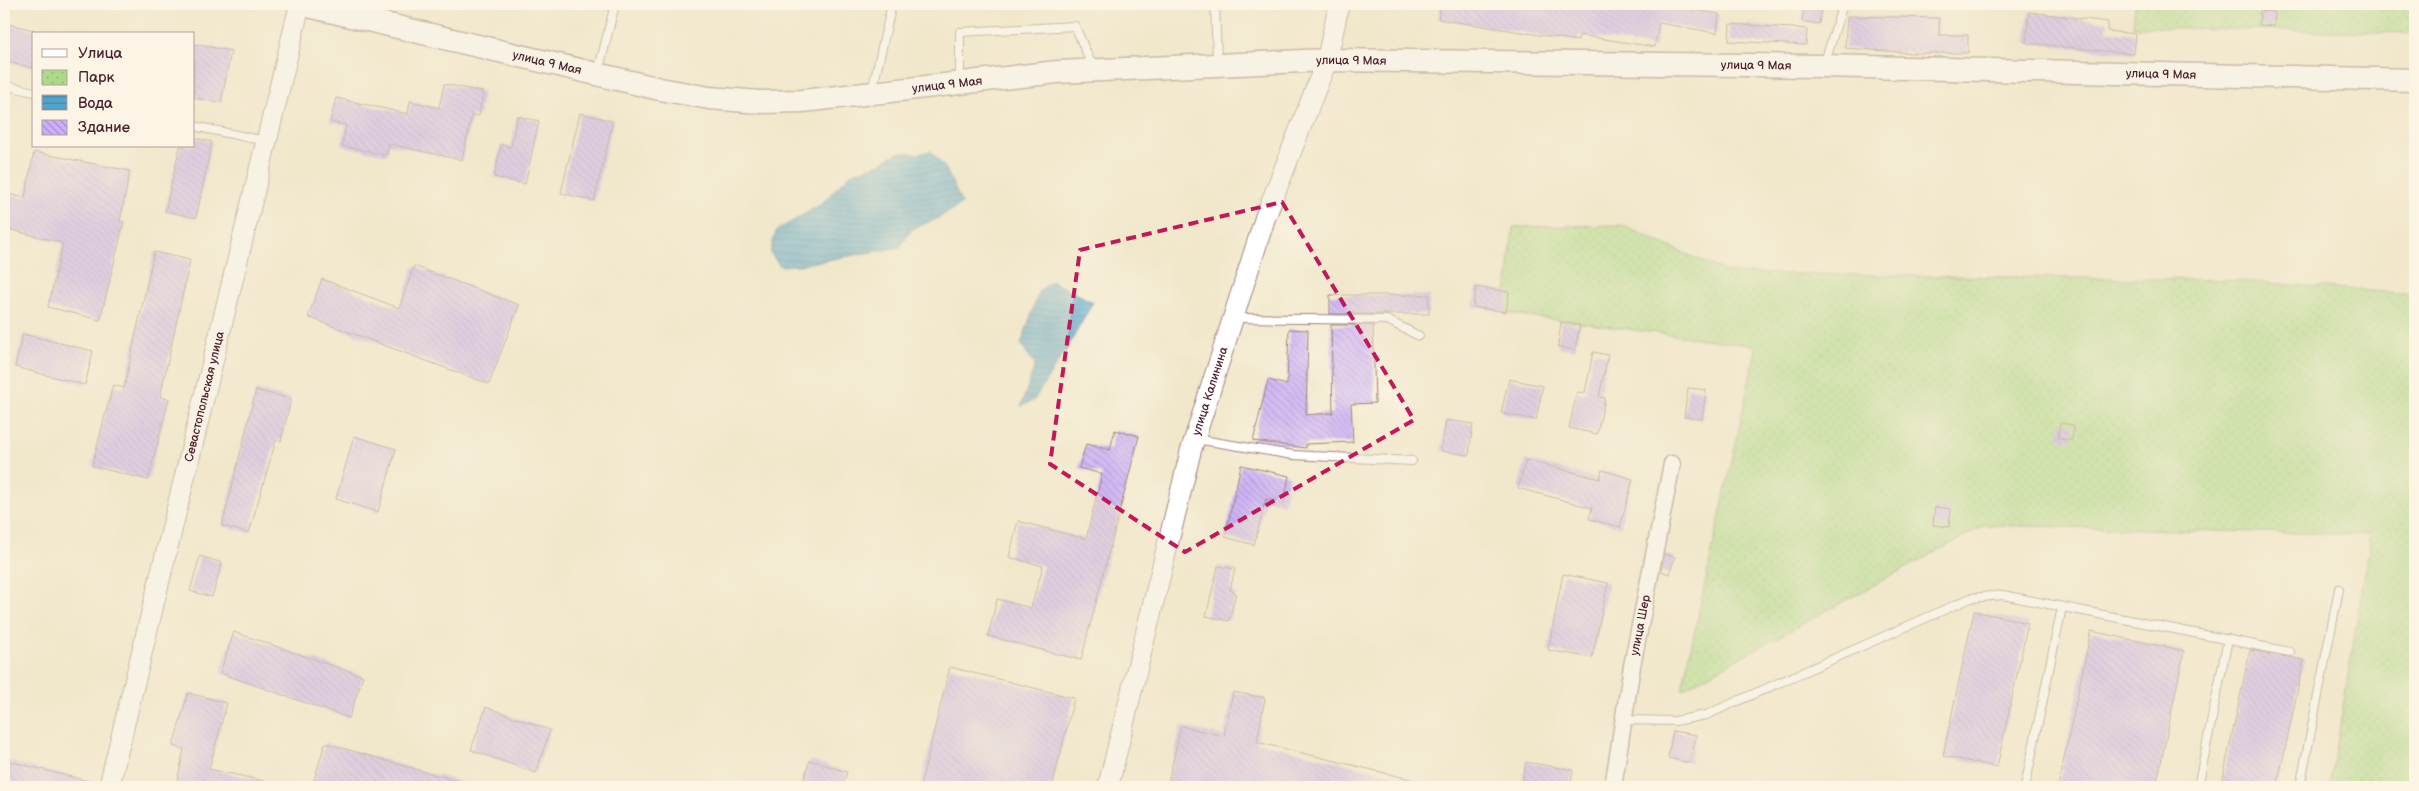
<svg xmlns="http://www.w3.org/2000/svg" width="2419" height="791" viewBox="0 0 2419 791" font-family="'Balsamiq Sans',sans-serif">
<defs>
<pattern id="park-dots" width="8" height="8" patternUnits="userSpaceOnUse" patternTransform="scale(1.25)"><rect width="8" height="8" fill="#acdb88"/><path d="M2 2h.1M6 6h.1" fill="none" stroke="#96bc76" stroke-width="1.8" stroke-linecap="round"/></pattern>
<pattern id="water-rules" width="6" height="5" patternUnits="userSpaceOnUse" patternTransform="scale(1.25)"><rect width="6" height="5" fill="#52a4cd"/><path d="M0 2.5h6" fill="none" stroke="#4685a7"/></pattern>
<pattern id="building-back-hatch" width="6" height="6" patternUnits="userSpaceOnUse" patternTransform="scale(1.25)"><rect width="6" height="6" fill="#cbaff9"/><path d="M-1 5l2 2M0 0l6 6M5-1l2 2" fill="none" stroke="#a78eca"/></pattern>
</defs>
<rect width="100%" height="100%" fill="#fcf5e5"/>
<filter id="ink" filterUnits="userSpaceOnUse"><feTurbulence type="fractalNoise" baseFrequency=".02" numOctaves="2"/><feDisplacementMap in="SourceGraphic" scale="10" xChannelSelector="R" yChannelSelector="G"/><feConvolveMatrix kernelMatrix="1 2 1 2 8 2 1 2 1" color-interpolation-filters="sRGB"/></filter>
<filter id="wash" filterUnits="userSpaceOnUse"><feTurbulence type="fractalNoise" baseFrequency=".0096" numOctaves="4" result="noise"/><feDisplacementMap in="SourceGraphic" scale="20" xChannelSelector="R" yChannelSelector="G"/><feGaussianBlur stdDeviation="1.12" result="paint"/><feColorMatrix in="noise" values="0 0 0 0 0 0 0 0 0 0 0 0 0 0 0 0 0 1.4 0 .05"/><feComposite in="paint" operator="in"/></filter>
<g filter="url(#wash)">
<rect width="100%" height="100%" fill="#f1e8cc"/>
<!-- park -->
<path fill="url(#park-dots)" stroke="#7b7d5a" d="M2135 4H2415V33L2133 27Z
M1621 225 1729 273 2227 280 2415 294V787H2330L2371 535 1985 525 1682 689 1757 346 1504 313 1513 227Z"/>
<!-- water -->
<path fill="url(#water-rules)" stroke="#4e627c" d="M931 151 946 169 962 204 937 219 912 229 900 247 800 265 780 266 770 253 776 231 821 204 850 174 878 164 900 152 918 154Z
M1051 281 1093 302 1072 340 1034 400 1021 406 1035 365 1021 344 1039 291Z"/>
<g id="blocks">
<!-- building -->
<path fill="url(#building-back-hatch)" d="M1441 4 1485 8 1486 4H1658L1719 14 1717 33 1659 23 1655 47 1579 35 1578 41 1438 19Z
M1805 4H1822L1819 24 1802 21Z
M2260 11 2275 12 2274 26 2259 25Z
M2029 12 2108 22 2107 31 2136 34 2134 54 2026 43Z
M1847 16 1939 18V35H1968V53H1912L1845 48Z
M4 23 34 30V68L4 61Z
M1730 24 1807 29 1806 45 1729 41Z
M194 44 231 51 221 103 194 98Z
M444 84 483 92 479 116 472 115 462 160 389 144 387 155 342 146 346 125 330 122 336 98 408 114 410 101 439 108Z
M580 113 613 121 594 201 561 193Z
M517 116 539 121 525 184 494 177 501 145 511 147Z
M194 138 212 142 196 218 165 211 180 146H194Z
M34 152 130 171 120 221 124 222 100 320 48 307 63 243 4 228V193L25 198Z
M154 252 190 260 160 397 169 399 148 480 92 466 113 385 124 388Z
M414 266 519 305 489 384 308 317 322 279 399 308Z
M1476 287 1509 292 1506 312 1473 307Z
M1330 295H1429V314H1330Z
M1561 322 1580 325 1575 350 1558 347Z
M1331 325H1373L1375 403 1351 404 1353 442 1306 444V448L1253 441 1268 380 1287 385 1289 329 1308 330 1306 415 1333 413Z
M23 334 93 351 85 385 15 367Z
M1593 352 1608 355 1599 397 1605 398 1597 434 1569 428 1577 392 1585 393Z
M1509 379 1543 386 1536 420 1501 413Z
M1688 388 1706 390 1702 419 1684 417Z
M256 390 291 399 281 441 276 440 249 533 222 526Z
M1446 420 1473 424 1469 455 1441 451Z
M2060 423 2074 425 2072 440 2058 438Z
M1115 430 1139 436 1081 660 988 636 997 599 1031 608 1043 566 1009 557 1018 521 1086 539 1102 474 1079 468 1086 444 1110 450Z
M354 436 396 449 378 512 336 499Z
M1526 460 1600 479 1602 470 1633 479 1620 527 1589 519 1592 508 1518 488Z
M1241 465 1289 476 1284 504 1266 499 1254 545 1225 537Z
M1935 507 1951 509 1949 527 1933 525Z
M1664 554 1675 557 1669 574 1661 571Z
M200 556 222 563 212 597 190 591Z
M1218 566 1235 569 1230 590 1236 593 1229 621 1206 616Z
M1563 574 1608 583 1592 658 1548 650Z
M1974 611 2028 623 1997 767 1943 756Z
M2091 631 2184 651 2156 787H2058Z
M234 632 363 676 349 718 220 673Z
M2250 650 2304 660 2277 787H2221Z
M950 667 1074 698 1052 787H920Z
M1233 692 1265 698 1257 742 1422 782 1421 787H1167L1181 726 1224 736Z
M188 693 227 703 209 769 264 781 263 787H176L184 749 173 746Z
M486 707 550 730 536 773 471 750Z
M1673 731 1696 735 1690 763 1668 758Z
M325 743 464 783 463 787H312Z
M4 760 92 782 91 787H4Z
M810 760 847 772 842 787H801Z
M1526 762 1573 770 1570 787H1521Z"/>
</g>
</g>
<g filter="url(#ink)">
<use href="#blocks" fill-opacity="0" stroke="#9e847c" stroke-width="1"/>
<g fill="none" stroke-linecap="round" stroke-linejoin="round">
<!-- service casing -->
<g stroke="#9e847c" stroke-width="10">
<path id="service" d="M1215 4 1217 62
M1824 65 1843 4
M598 73 615 4
M960 80V32L1075 26 1093 68
M4 85 34 92
M872 91 892 4
M194 126 265 141
M1235 318 1387 320 1419 336
M1196 439 1293 455 1412 461
M1625 720 1675 721 1706 715 1971 598 2003 595 2290 652
M2025 787 2062 607
M2198 787 2228 639
M2300 787 2339 589"/>
</g>
<!-- minor casing -->
<g stroke="#9e847c" stroke-width="19">
<g id="minor">
<path id="s1" d="M1613 787 1632 666 1672 464"/>
</g>
</g>
<!-- tertiary casing -->
<g stroke="#9e847c" stroke-width="22">
<g id="tertiary">
<path id="s2" d="M109 787 300 4"/>
<path id="s3" d="M1108 787 1191 450 1265 218 1327 60 1339 4"/>
</g>
</g>
<!-- secondary casing -->
<g stroke="#9e847c" stroke-width="25">
<g id="secondary">
<path id="s4" d="M300 4 660 89 709 98 760 102 803 101 1057 72 1327 60 1823 66 2415 80"/>
</g>
</g>
<!-- service -->
<use href="#service" stroke="#fff" stroke-width="8"/>
<!-- minor -->
<use href="#minor" stroke="#fff" stroke-width="16"/>
<!-- tertiary -->
<use href="#tertiary" stroke="#fff" stroke-width="20"/>
<!-- secondary -->
<use href="#secondary" stroke="#fff" stroke-width="22"/>
</g>
</g>
<!-- marked area -->
<path d="M0 0H2419V791H0ZM1282 202 1414 420 1185 552 1050 464 1080 250Z" fill="#f1e8cc" fill-opacity=".55" fill-rule="evenodd"/>
<path fill="none" stroke="#c2185b" stroke-width="4" stroke-dasharray="10 6" stroke-linejoin="round" d="M1282 202 1414 420 1185 552 1050 464 1080 250Z"/>
<g text-anchor="middle" stroke-width="4" stroke-linejoin="round" paint-order="stroke">
<!-- street labels -->
<g font-size="12" fill="#4a1f2b" stroke="#fcf5e5">
<text dy="4" stroke="none"><textPath href="#s4" startOffset="1064">улица 9 Мая</textPath></text>
<text dy="4" stroke="none"><textPath href="#s4" startOffset="254">улица 9 Мая</textPath></text>
<text dy="4" stroke="none"><textPath href="#s4" startOffset="1469">улица 9 Мая</textPath></text>
<text dy="4" stroke="none"><textPath href="#s4" startOffset="1874">улица 9 Мая</textPath></text>
<text dy="4" stroke="none"><textPath href="#s4" startOffset="659">улица 9 Мая</textPath></text>
<text dy="4" stroke="none"><textPath href="#s3" startOffset="409">улица Калинина</textPath></text>
<text dy="4" stroke="none"><textPath href="#s2" startOffset="402">Севастопольская улица</textPath></text>
<text dy="4" stroke="none"><textPath href="#s1" startOffset="164">улица Шер</textPath></text>
</g>
</g>
<!-- margin -->
<rect width="2419" height="791" fill="none" stroke="#fcf5e5" stroke-width="20"/>
<!-- legend -->
<rect x="32" y="32" width="162" height="115" fill="#fcf5e5" stroke="#b59f9b"/>
<rect x="42" y="49" width="25" height="8" fill="#ffffff" stroke="#b59f9b"/>
<text x="78" y="58" font-size="15" fill="#4a1f2b">Улица</text>
<rect x="42" y="70" width="25" height="15" fill="url(#park-dots)" stroke="#b59f9b"/>
<text x="78" y="82" font-size="15" fill="#4a1f2b">Парк</text>
<rect x="42" y="95" width="25" height="15" fill="url(#water-rules)" stroke="#b59f9b"/>
<text x="78" y="108" font-size="15" fill="#4a1f2b">Вода</text>
<rect x="42" y="120" width="25" height="15" fill="url(#building-back-hatch)" stroke="#b59f9b"/>
<text x="78" y="132" font-size="15" fill="#4a1f2b">Здание</text>
</svg>
